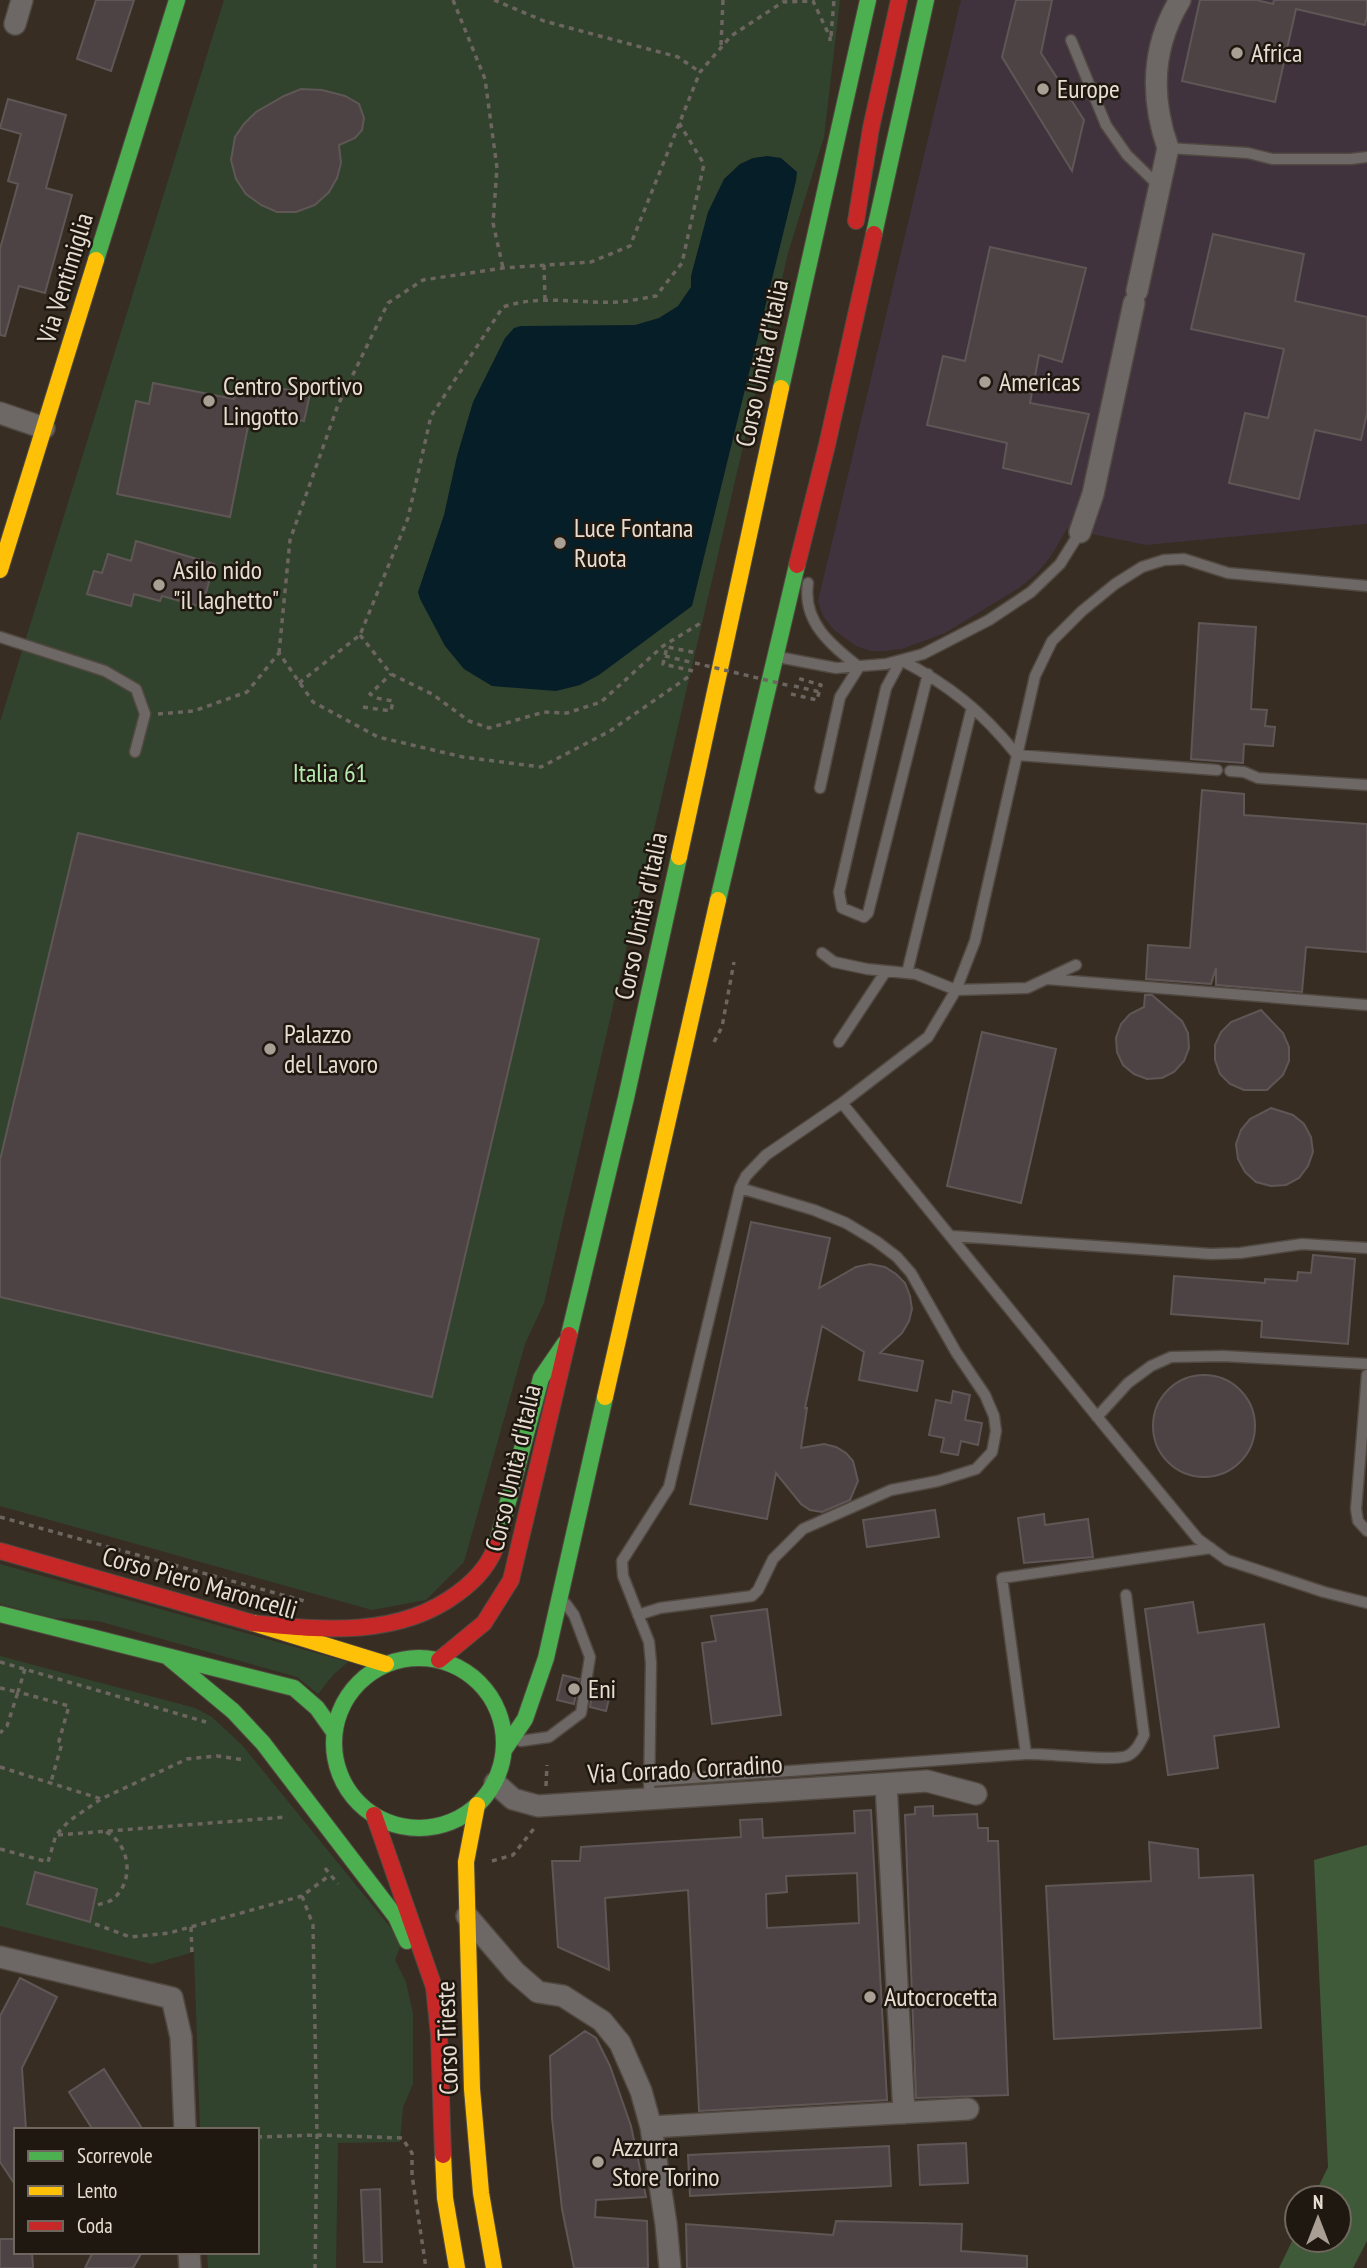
<svg xmlns="http://www.w3.org/2000/svg" width="1367" height="2268" viewBox="0 0 1367 2268" font-family="'PT Sans Narrow',sans-serif">
<rect width="100%" height="100%" fill="#372d23"/>
<!-- commercial -->
<path fill="#41333d" d="M961 0H1367V524L1146 545 1067 529 1051 556 1037 573 1019 588 945 633 902 649 884 651H871L856 646 834 630 823 616 818 601Z"/>
<!-- green -->
<path fill="#32432d" d="M224 0H840L824 137 788 253 544 1303 525 1344 464 1562 426 1600 372 1610 0 1506V722Z
M0 1564 348 1662 333 1675 318 1694 297 1677 98 1621 53 1618 0 1604Z
M0 1656 195 1708 212 1717 242 1745 400 1939V1947L395 1960 406 1982 413 2014V2084L403 2107 400 2142 338 2143 336 2268H208L207 2252H257V2130H200L194 1952 152 1964 0 1926Z"/>
<!-- forest -->
<path fill="#3f5a39" d="M1367 1845V2241L1353 2268H1279L1297 2231V2240H1339V2198H1313L1328 2167 1314 1860Z"/>
<!-- water -->
<path fill="#061e28" d="M767 156 781 158 797 172 796 181 692 606 599 675 580 685 556 691 492 686 464 669 445 646 420 599 418 592 444 515 457 456 473 402 505 338 514 328 521 326 635 325 659 318 678 306 691 287V276L708 212 724 179 740 164 753 158Z"/>
<!-- building -->
<path fill="#4d4344" stroke="#5f5756" stroke-width="2" fill-rule="evenodd" d="M96 0H134L111 71 77 59Z
M1016 0H1052L1041 53 1084 120 1072 171 1002 57Z
M1200 0H1256L1273 4 1274 0H1367V16L1365 25 1296 9 1275 102 1182 81Z
M301 89 322 90 345 96 359 104 364 118 362 130 355 138 339 145 341 163 337 178 329 192 315 205 296 212H277L261 205 246 194 236 179 231 160 235 137 244 124 256 112 284 96Z
M8 99 66 115 46 188 72 195 45 293 19 286 5 336 0 335V249L18 184 8 181 21 134 0 128Z
M1213 234 1304 254 1295 301 1367 317V413L1361 440 1315 430 1299 499 1229 483 1245 413 1268 418 1284 349 1191 329Z
M990 247 1086 268 1062 362 1039 355 1030 403 1089 414 1071 484 1003 468 1007 443 927 425 943 356 965 361Z
M237 380 310 394 304 421 251 411 230 517 117 494 136 401 149 404 153 383 234 399Z
M136 541 214 564 202 607 162 596 160 601 134 594 131 606 87 594 94 571 102 573 108 554 131 561Z
M1199 623 1256 627 1251 709 1267 710 1265 726 1275 727 1273 746 1244 744 1243 763 1191 759Z
M1202 790 1244 794V815L1367 824V952L1306 947 1302 992 1216 985V968L1211 984 1146 979 1148 945 1190 948Z
M78 833 539 939 432 1397 0 1297V1160Z
M1145 995H1152L1182 1021 1188 1033 1189 1048 1184 1061 1174 1072 1162 1078 1147 1079 1134 1074 1123 1065 1117 1052 1116 1038 1121 1024 1130 1014 1144 1007Z
M1261 1010 1283 1033 1289 1047V1061L1283 1075 1267 1090H1244L1230 1084 1220 1074 1215 1060V1045L1221 1032 1231 1022Z
M982 1032 1056 1049 1021 1203 947 1186Z
M1271 1108 1293 1115 1304 1124 1311 1137 1313 1152 1308 1166 1299 1178 1286 1185 1271 1186 1256 1182 1245 1172 1238 1159 1236 1144 1241 1130 1250 1119Z
M751 1222 830 1238 819 1288 856 1267 870 1264 885 1267 896 1274 905 1283 910 1296 912 1309 909 1321 902 1333 880 1353 923 1361 917 1391 859 1380 864 1352 822 1326 805 1408H807L801 1448 824 1444 836 1447 846 1453 853 1461 858 1481 850 1500 822 1512 810 1510 801 1504 776 1473 767 1519 690 1504Z
M1313 1255 1355 1259 1348 1344 1261 1337 1262 1321 1171 1314 1174 1276 1265 1283V1279L1297 1281 1298 1272 1311 1273Z
M1153 1426a51 51 0 1 1 102 0a51 51 0 1 1-102 0Z
M953 1391 970 1395 965 1420 982 1423 978 1445 961 1441 958 1455 941 1452 944 1438 929 1435 936 1400 951 1403Z
M935 1510 939 1537 867 1547 863 1520Z
M1044 1514 1045 1525 1088 1519 1093 1557 1024 1563 1018 1518Z
M1193 1602 1198 1633 1264 1624 1279 1727 1214 1736 1218 1768 1168 1775 1145 1609Z
M767 1609 781 1715 712 1724 702 1643 716 1641 711 1616Z
M563 1675 579 1679 574 1704 557 1700Z
M594 1682 612 1686 606 1711 590 1707Z
M933 1806V1816L977 1814 978 1828H988V1841H998L1008 2095 916 2098 905 1815 915 1814V1807Z
M871 1810 887 2100 699 2111 688 1890 605 1898 609 1970 558 1947 552 1861H580L581 1847 741 1837 740 1820 762 1819 763 1838 855 1833 854 1811ZM857 1873 859 1923 767 1928 766 1894 787 1892 786 1876Z
M1149 1842 1198 1849 1199 1878 1253 1875 1261 2028 1054 2039 1046 1886 1151 1881Z
M35 1872 97 1889 90 1922 27 1904Z
M20 1978 57 1997 22 2068 26 2130H16V2186L0 2162V2016Z
M585 2031 596 2038 610 2066 631 2126 646 2197 596 2200 595 2217 647 2221 648 2268H574L562 2209 552 2118 550 2056Z
M104 2069 143 2130H93L69 2092Z
M966 2143 968 2183 920 2185 918 2145Z
M889 2146 891 2186 690 2196 688 2155Z
M380 2189 382 2262H364L361 2190Z
M836 2221 962 2224 961 2251 1027 2256V2268H687L686 2224 833 2235Z
M0 2239H16V2252H32L33 2268H0Z
M93 2252H142L133 2268H85Z"/>
<g fill="none" stroke-linecap="round" stroke-linejoin="round">
<!-- lane casing -->
<g stroke="#514941" stroke-width="13">
<path id="lane" d="M1071 40 1106 125 1127 155 1160 187
M1168 148 1248 153 1272 159H1351L1367 157
M808 583C802 622 831 645 859 667
M0 637 105 671 136 689 145 714 135 752
M778 657 836 668 886 664 923 654 989 620 1031 592 1060 564 1080 532
M928 674 868 913 864 917 842 908 839 892 886 688 901 660C949 685 983 712 1017 755L1217 770
M1230 771 1244 772 1258 778 1367 785
M820 788 840 697 859 667
M822 953 834 962 867 969 916 974 956 990 1027 988 1076 965
M907 973 972 707
M1047 979 1367 1005
M839 1042 886 971
M842 1103 1103 1424 1198 1539 1227 1560 1324 1592 1367 1603
M952 1236 1211 1254 1240 1253 1302 1244 1367 1248
M1367 1375 1356 1509 1358 1521 1367 1531
M1097 1417 1128 1383 1151 1366 1171 1357 1223 1356 1367 1364
M638 1615 660 1608 752 1596 758 1590 773 1559 803 1529 891 1490 938 1481 976 1469 992 1452 996 1431 994 1416 985 1395 956 1352 911 1273 897 1257 876 1241 846 1223 814 1210 740 1188
M521 1741 549 1737 581 1713 590 1657 574 1615 566 1604
M1026 1754C1049 1753 1111 1762 1127 1756 1136 1752 1140 1743 1144 1735L1126 1595
M650 1781 1026 1754 1002 1578 1211 1548
M649 1799 651 1663 649 1642 623 1576 622 1561 669 1487 740 1188 746 1176 766 1155 842 1103 928 1037 956 990 975 941 1035 676 1052 641 1082 611 1115 584 1142 567 1164 560 1184 559 1228 573 1367 586"/>
</g>
<!-- street casing -->
<g stroke="#514941" stroke-width="24">
<path id="street" d="M15 24 22 0
M1137 291 1168 148C1150 97 1152 46 1180 0
M0 413 44 428
M1080 532 1093 494 1134 303
M495 1783 513 1799 538 1806 927 1781 976 1794
M886 1784 904 2113
M467 1916 515 1972 538 1992 563 1996 602 2021 620 2043 641 2091 651 2127 666 2224 670 2268
M0 1957 172 1998 181 2037 185 2130
M651 2127 968 2109
M189 2252 190 2268"/>
</g>
<!-- fast casing -->
<g stroke="#514941" stroke-width="18">
<path id="fast" d="M874 234 926 0
M96 260 177 0
M781 388 868 0
M718 900 797 565
M569 1335 626 1098 679 857
M497 1543 541 1378 565 1343
M0 1614 294 1688 317 1708 334 1732
M168 1657 233 1711 263 1743 396 1917 407 1941
M334 1743a85 85 0 1 1 170 0a85 85 0 1 1-170 0Z
M504 1750 525 1719 546 1658 605 1397"/>
</g>
<!-- slow casing -->
<g stroke="#514941" stroke-width="18">
<path id="slow" d="M0 570 96 260
M679 857 781 388
M605 1397 718 900
M253 1623 386 1664
M477 1805 466 1862 472 2089 481 2193 494 2268
M443 2155 445 2198 457 2268"/>
</g>
<!-- jam casing -->
<g stroke="#514941" stroke-width="18">
<path id="jam" d="M856 221 871 128 899 0
M797 565 827 445 874 234
M0 1551 253 1623
M252 1623C322 1630 399 1638 458 1593 476 1580 490 1565 497 1543
M439 1660 484 1623 511 1580 569 1335
M374 1815 434 1987 439 2035 443 2155"/>
</g>
<!-- path -->
<path stroke="#6c6560" stroke-width="3.5" stroke-dasharray="5 5" stroke-linecap="butt" d="M453 0 485 79 497 168 493 223 503 268
M494 0 544 21 678 57 700 72
M831 36 834 0
M721 45 723 0
M544 265 545 300
M360 635 391 674 432 694 469 721 489 728 544 712 567 713 601 702 663 646 704 621
M279 653 290 540 338 405 388 303 423 280 503 268 591 262 630 246 700 72 731 36 783 2 813 1 830 37V41
M665 656 694 663
M693 671 663 664 667 647 697 653
M299 683 360 635 408 518 431 416 503 307C541 294 579 304 618 302 631 301 644 298 656 296L682 263 704 164 679 123
M794 686 820 692
M791 694 817 700 821 685 797 678
M363 707 391 711 393 701 376 698 370 694 391 674
M158 714 194 711 247 692 279 653 313 702 378 737 463 757 541 767 610 731 691 675
M714 1042 722 1027 734 962
M0 1517 308 1602
M0 1662 206 1722
M25 1669 18 1692 69 1706 59 1741 62 1743 51 1782
M0 1688 18 1692 7 1726 0 1733
M0 1767 101 1799
M546 1786 547 1765
M58 1835 287 1817
M0 1849 48 1862 56 1835 69 1821 101 1799 187 1759 217 1756 245 1760
M492 1861 513 1855 536 1826
M325 1868 338 1884
M302 1896 313 1925 317 2135 315 2268
M98 1905C103 1903 110 1902 113 1899 135 1881 130 1844 106 1832
M95 1924 130 1937 169 1933 302 1896 330 1875
M191 1927 192 1956
M257 2137 317 2135 402 2138 412 2153V2175L426 2268"/>
<!-- lane -->
<use href="#lane" stroke="#6d6866" stroke-width="10"/>
<!-- street -->
<use href="#street" stroke="#6d6866" stroke-width="21"/>
<!-- fast -->
<use href="#fast" stroke="#4caf50" stroke-width="16"/>
<!-- slow -->
<use href="#slow" stroke="#ffc107" stroke-width="16"/>
<!-- jam -->
<use href="#jam" stroke="#c62828" stroke-width="16"/>
<!-- path-bridge -->
<path stroke="#6c6560" stroke-width="3.5" stroke-dasharray="5 5" stroke-linecap="butt" d="M695 663 791 686"/>
</g>
<!-- markers -->
<g fill="#a99f94" stroke="#1f1810" stroke-width="2.5">
<circle cx="1237" cy="53" r="7"/>
<circle cx="1043" cy="89" r="7"/>
<circle cx="985" cy="382" r="7"/>
<circle cx="209" cy="401" r="7"/>
<circle cx="560" cy="543" r="7"/>
<circle cx="159" cy="585" r="7"/>
<circle cx="270" cy="1049" r="7"/>
<circle cx="574" cy="1689" r="7"/>
<circle cx="870" cy="1997" r="7"/>
<circle cx="598" cy="2162" r="7"/>
</g>
<g text-anchor="middle" stroke-width="5" stroke-linejoin="round" paint-order="stroke">
<!-- poi labels -->
<g font-size="26" fill="#e7ddd1" stroke="#1f1810" text-anchor="start">
<text x="1251" y="62">Africa</text>
<text x="1057" y="98">Europe</text>
<text x="999" y="391">Americas</text>
<text x="223" y="395">Centro Sportivo<tspan x="223" dy="30">Lingotto</tspan></text>
<text x="574" y="537">Luce Fontana<tspan x="574" dy="30">Ruota</tspan></text>
<text x="173" y="579">Asilo nido<tspan x="173" dy="30">"il laghetto"</tspan></text>
<text x="284" y="1043">Palazzo<tspan x="284" dy="30">del Lavoro</tspan></text>
<text x="588" y="1698">Eni</text>
<text x="884" y="2006">Autocrocetta</text>
<text x="612" y="2156">Azzurra<tspan x="612" dy="30">Store Torino</tspan></text>
</g>
<!-- street labels -->
<g font-size="26" fill="#e7ddd1" stroke="#1f1810">
<text transform="translate(65 278) rotate(-73)" y="9">Via Ventimiglia</text>
<text transform="translate(762 363) rotate(-78)" y="9">Corso Unità d'Italia</text>
<text transform="translate(641 916) rotate(-78)" y="9">Corso Unità d'Italia</text>
<text transform="translate(513 1468) rotate(-77)" y="9">Corso Unità d'Italia</text>
<text transform="translate(200 1583) rotate(16)" y="9">Corso Piero Maroncelli</text>
<text transform="translate(685 1769) rotate(-3)" y="9">Via Corrado Corradino</text>
<text transform="translate(447 2038) rotate(-92)" y="9">Corso Trieste</text>
</g>
<!-- park labels -->
<g font-size="26" fill="#b3eaae" stroke="#1f1810">
<text x="330" y="782">Italia 61</text>
</g>
</g>
<!-- legend -->
<rect x="14" y="2128" width="245" height="126" fill="#1f1810" stroke="#6f675d" stroke-width="2"/>
<rect x="28" y="2151" width="35" height="10" fill="#4caf50" stroke="#6f675d" stroke-width="2"/>
<text x="77" y="2163" font-size="21" fill="#e7ddd1">Scorrevole</text>
<rect x="28" y="2186" width="35" height="10" fill="#ffc107" stroke="#6f675d" stroke-width="2"/>
<text x="77" y="2198" font-size="21" fill="#e7ddd1">Lento</text>
<rect x="28" y="2221" width="35" height="10" fill="#c62828" stroke="#6f675d" stroke-width="2"/>
<text x="77" y="2233" font-size="21" fill="#e7ddd1">Coda</text>
<!-- north arrow -->
<g transform="translate(1318 2219)"><circle r="33" fill="#1f1810" stroke="#6f675d" stroke-width="2"/>
<path d="M0-5L12 26L0 18L-12 26Z" fill="#a99f94"/>
<text y="-10" font-size="19" font-weight="bold" text-anchor="middle" fill="#e7ddd1">N</text>
</g>
</svg>
